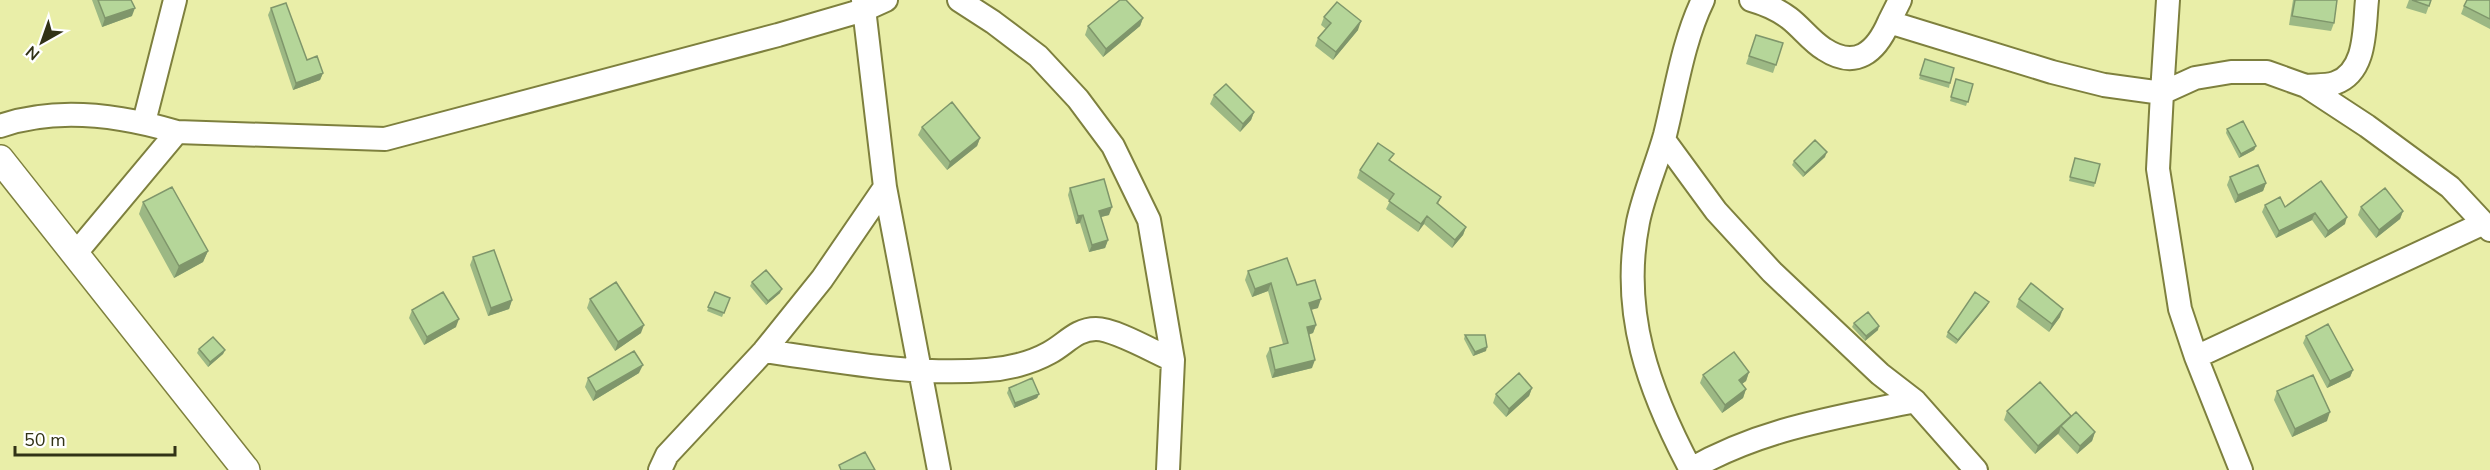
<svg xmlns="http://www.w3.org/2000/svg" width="2490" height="470" viewBox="0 0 2490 470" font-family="'Nunito Sans',sans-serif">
<rect width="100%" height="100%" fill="#e9eea8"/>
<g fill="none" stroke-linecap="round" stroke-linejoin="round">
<!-- minor casing -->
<g stroke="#7e803e" stroke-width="26">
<path id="minor" d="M863 0 885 187 939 470
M959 0 993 22 1038 56 1078 99 1113 146 1149 220 1173 360 1168 470
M1751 0C1765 4 1777 9 1789 18 1801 27 1811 41 1824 49 1856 70 1876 52 1889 22L2052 72 2104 85 2162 93 2158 169 2180 309 2196 357 2241 470
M2168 0 2162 93 2195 78 2231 72H2267L2306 86 2367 126 2450 187 2490 230
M1889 22 1900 0
M2306 86C2315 85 2326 86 2335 83 2367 72 2364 28 2367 0
M144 122 175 0
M0 126C57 106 120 115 177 132L385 139 778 35 864 10 886 0
M1664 140 1716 211 1772 272 1880 374 1915 401
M75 254 177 132
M764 351C838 361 912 376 987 370 1007 369 1031 363 1049 353 1066 344 1076 329 1096 329 1115 329 1154 352 1173 360
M2196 357 2484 223
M660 470 667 455 764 351 822 279 885 187
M1689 470C1762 428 1835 418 1915 401L1976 470
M1691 470C1649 391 1620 313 1638 222 1644 193 1657 164 1665 135 1676 91 1683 41 1703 0"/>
</g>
<!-- tertiary casing -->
<g stroke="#7e803e" stroke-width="30">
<path id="tertiary" d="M0 159 246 470"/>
</g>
<!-- minor -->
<use href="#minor" stroke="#fff" stroke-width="22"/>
<!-- tertiary -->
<use href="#tertiary" stroke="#fff" stroke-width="27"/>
</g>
<!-- wall -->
<path fill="#9cb884" d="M92 0H131L132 16 102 27Z
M2293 0H2337L2334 23 2331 31 2289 25Z
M2409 0H2431L2426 14 2406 8Z
M2490 0V29L2461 14 2464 6Z
M271 8 307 60 323 73 320 80 293 90 268 15Z
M1324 17 1358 30 1333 60 1315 46 1318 38 1326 29 1321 25Z
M1143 18 1140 26 1103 57 1085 35 1088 26Z
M1756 35 1783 43 1773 73 1746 64Z
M1925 59 1950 83 1949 88 1919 79Z
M1956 79 1973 84 1966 106 1950 101Z
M1214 95 1254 112 1251 120 1240 132 1210 104Z
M922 127 980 138 977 146 947 170 918 135Z
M2227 129 2256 146 2254 150 2239 158 2226 133Z
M1825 157 1803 177 1792 165 1794 161Z
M2075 158 2095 183 2094 187 2069 181Z
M1391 161 1441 197 1438 204 1466 227 1463 235 1452 248 1424 224 1418 232 1386 209 1390 201 1357 178 1360 170Z
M2230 177 2266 183 2263 191 2235 203 2227 185Z
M2321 181 2345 224 2325 238 2312 220 2276 238 2262 212 2265 205 2285 207Z
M1070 188 1109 215 1101 217 1108 240 1105 248 1089 252 1080 223 1076 224 1068 195Z
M143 202 208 251 203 262 174 278 139 214Z
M2361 207 2403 211 2400 219 2376 238 2358 215Z
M473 257 512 300 509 309 488 316 470 265Z
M1248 271 1297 285 1318 308 1311 310 1316 325 1313 333 1308 335 1312 368 1272 378 1266 356 1270 348 1283 344 1268 291 1252 297 1245 280Z
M752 282 780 293 766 305 750 286Z
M715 292 730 298 722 317 707 311Z
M590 299 641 333 615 351 587 308Z
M2019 299 2060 317 2049 332 2016 307Z
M1987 306 1956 344 1946 337 1948 332Z
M412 310 456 327 424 345 409 318Z
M1854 323 1878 330 1865 341 1852 327Z
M1465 335 1486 351 1473 356 1464 339Z
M2306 336 2353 370 2350 377 2327 388 2303 343Z
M199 349 225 350 223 354 208 367 197 353Z
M1749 372 1746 381 1742 384 1746 389 1743 398 1722 413 1700 383 1703 375Z
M639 373 593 401 585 387 588 378Z
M1009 388 1039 394 1037 398 1014 408 1007 393Z
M1532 388 1529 396 1506 417 1493 403 1496 394Z
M2277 391 2327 421 2292 437 2274 400Z
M2007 411 2071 416 2095 432 2092 441 2077 454 2058 434 2059 433 2035 454 2004 420Z"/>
<!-- shaded-wall -->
<path fill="#7f966b" d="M135 8 132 16 102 27 105 18Z
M1143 18 1140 26 1103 57 1106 49Z
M1361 21 1358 30 1333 60 1336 52Z
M323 73 320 80 293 90 296 83Z
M1254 112 1251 120 1240 132 1243 124Z
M980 138 977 146 947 170 950 162Z
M2256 146 2254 150 2239 158 2241 154Z
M1827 152 1825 157 1803 177 1805 173Z
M2266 183 2263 191 2235 203 2238 195Z
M1112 207 1109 215 1097 218 1099 211Z
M2403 211 2400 219 2376 238 2379 230Z
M2315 213 2312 220 2276 238 2279 231Z
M1083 215 1080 223 1076 224 1078 216Z
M1427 216 1424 224 1418 232 1421 224Z
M2347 217 2345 224 2325 238 2328 231Z
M1466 227 1463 235 1452 248 1455 240Z
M1108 240 1105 248 1089 252 1092 245Z
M208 251 203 262 174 278 179 266Z
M1271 283 1268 291 1252 297 1255 289Z
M782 289 780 293 766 305 768 301Z
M1321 299 1318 308 1306 311 1309 303Z
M512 300 509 309 488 316 491 308Z
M1989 302 1987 306 1956 344 1958 340Z
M2063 309 2060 317 2049 332 2052 324Z
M459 319 456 327 424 345 427 337Z
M644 325 641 333 615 351 618 342Z
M1316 325 1313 333 1304 336 1307 327Z
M1879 326 1878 330 1865 341 1866 336Z
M1487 347 1486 351 1473 356 1475 352Z
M225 350 223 354 208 367 210 362Z
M1315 360 1312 368 1272 378 1275 370Z
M643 365 639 373 593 401 596 392Z
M2353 370 2350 377 2327 388 2330 381Z
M1749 372 1746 381 1736 388 1739 380Z
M1532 388 1529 396 1506 417 1509 409Z
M1746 389 1743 398 1722 413 1725 405Z
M1039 394 1037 398 1014 408 1015 403Z
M2330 412 2327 421 2292 437 2295 429Z
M2071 416 2061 426 2059 433 2035 454 2038 446Z
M2095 432 2092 441 2077 454 2080 446Z"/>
<!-- building -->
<path fill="#b5d699" stroke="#7f966b" stroke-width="1.5" d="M98 0H131L135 8 105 18Z
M1120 0H1126L1143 18 1106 49 1088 26Z
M2295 0H2337L2334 23 2292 16Z
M2412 0H2431L2429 6Z
M2467 0H2490V19L2464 6Z
M1337 2 1361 21 1336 52 1318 38 1331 23 1324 17Z
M286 3 307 60 317 56 323 73 296 83 271 8Z
M1756 35 1783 43 1776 65 1749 56Z
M1925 59 1954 68 1950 83 1920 75Z
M1956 79 1973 84 1968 102 1951 97Z
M1226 84 1254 112 1243 124 1214 95Z
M952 102 980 138 950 162 922 127Z
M2243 121 2256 146 2241 154 2227 129Z
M1815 140 1827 152 1805 173 1794 161Z
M1378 143 1394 154 1389 160 1441 197 1437 203 1466 227 1455 240 1427 216 1421 224 1389 201 1394 194 1360 170Z
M2075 158 2100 164 2095 183 2070 177Z
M2258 165 2266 183 2238 195 2230 177Z
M1104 179 1112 207 1099 211 1108 240 1092 245 1083 215 1078 216 1070 188Z
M2321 181 2347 217 2328 231 2315 213 2279 231 2265 205 2280 197 2285 207Z
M172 187 208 251 179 266 143 202Z
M2385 188 2403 211 2379 230 2361 207Z
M494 250 512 300 491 308 473 257Z
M1287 258 1297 285 1315 280 1321 299 1309 303 1316 325 1307 327 1315 360 1275 370 1270 348 1288 343 1271 283 1255 289 1248 271Z
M766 270 782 289 768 301 752 282Z
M616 282 644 325 618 342 590 299Z
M2031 283 2063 309 2052 324 2019 299Z
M443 292 459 319 427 337 412 310Z
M715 292 730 298 724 313 708 307Z
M1975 292 1989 302 1958 340 1948 332Z
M1868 312 1879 326 1866 336 1854 323Z
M2328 324 2353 370 2330 381 2306 336Z
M1465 335H1485L1487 347 1475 352Z
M213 337 225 350 210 362 199 349Z
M634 351 643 365 596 392 588 378Z
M1734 352 1749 372 1739 380 1746 389 1725 405 1703 375Z
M1519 373 1532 388 1509 409 1496 394Z
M2313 375 2330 412 2295 429 2277 391Z
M1032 378 1039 394 1015 403 1009 388Z
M2040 382 2071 416 2038 446 2007 411Z
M2076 412 2095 432 2080 446 2061 426Z
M865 452 875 470H841L839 465Z"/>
<!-- north arrow -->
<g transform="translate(42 42) rotate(220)" stroke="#ffffff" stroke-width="4.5" paint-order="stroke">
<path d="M0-4.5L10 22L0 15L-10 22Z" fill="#313216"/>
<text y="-9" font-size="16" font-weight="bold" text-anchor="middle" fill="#313216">N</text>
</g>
<!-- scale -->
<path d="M15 446v9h160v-9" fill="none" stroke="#313216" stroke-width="3"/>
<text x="24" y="446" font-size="18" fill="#313216" stroke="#ffffff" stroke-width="4.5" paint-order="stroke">50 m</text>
</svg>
